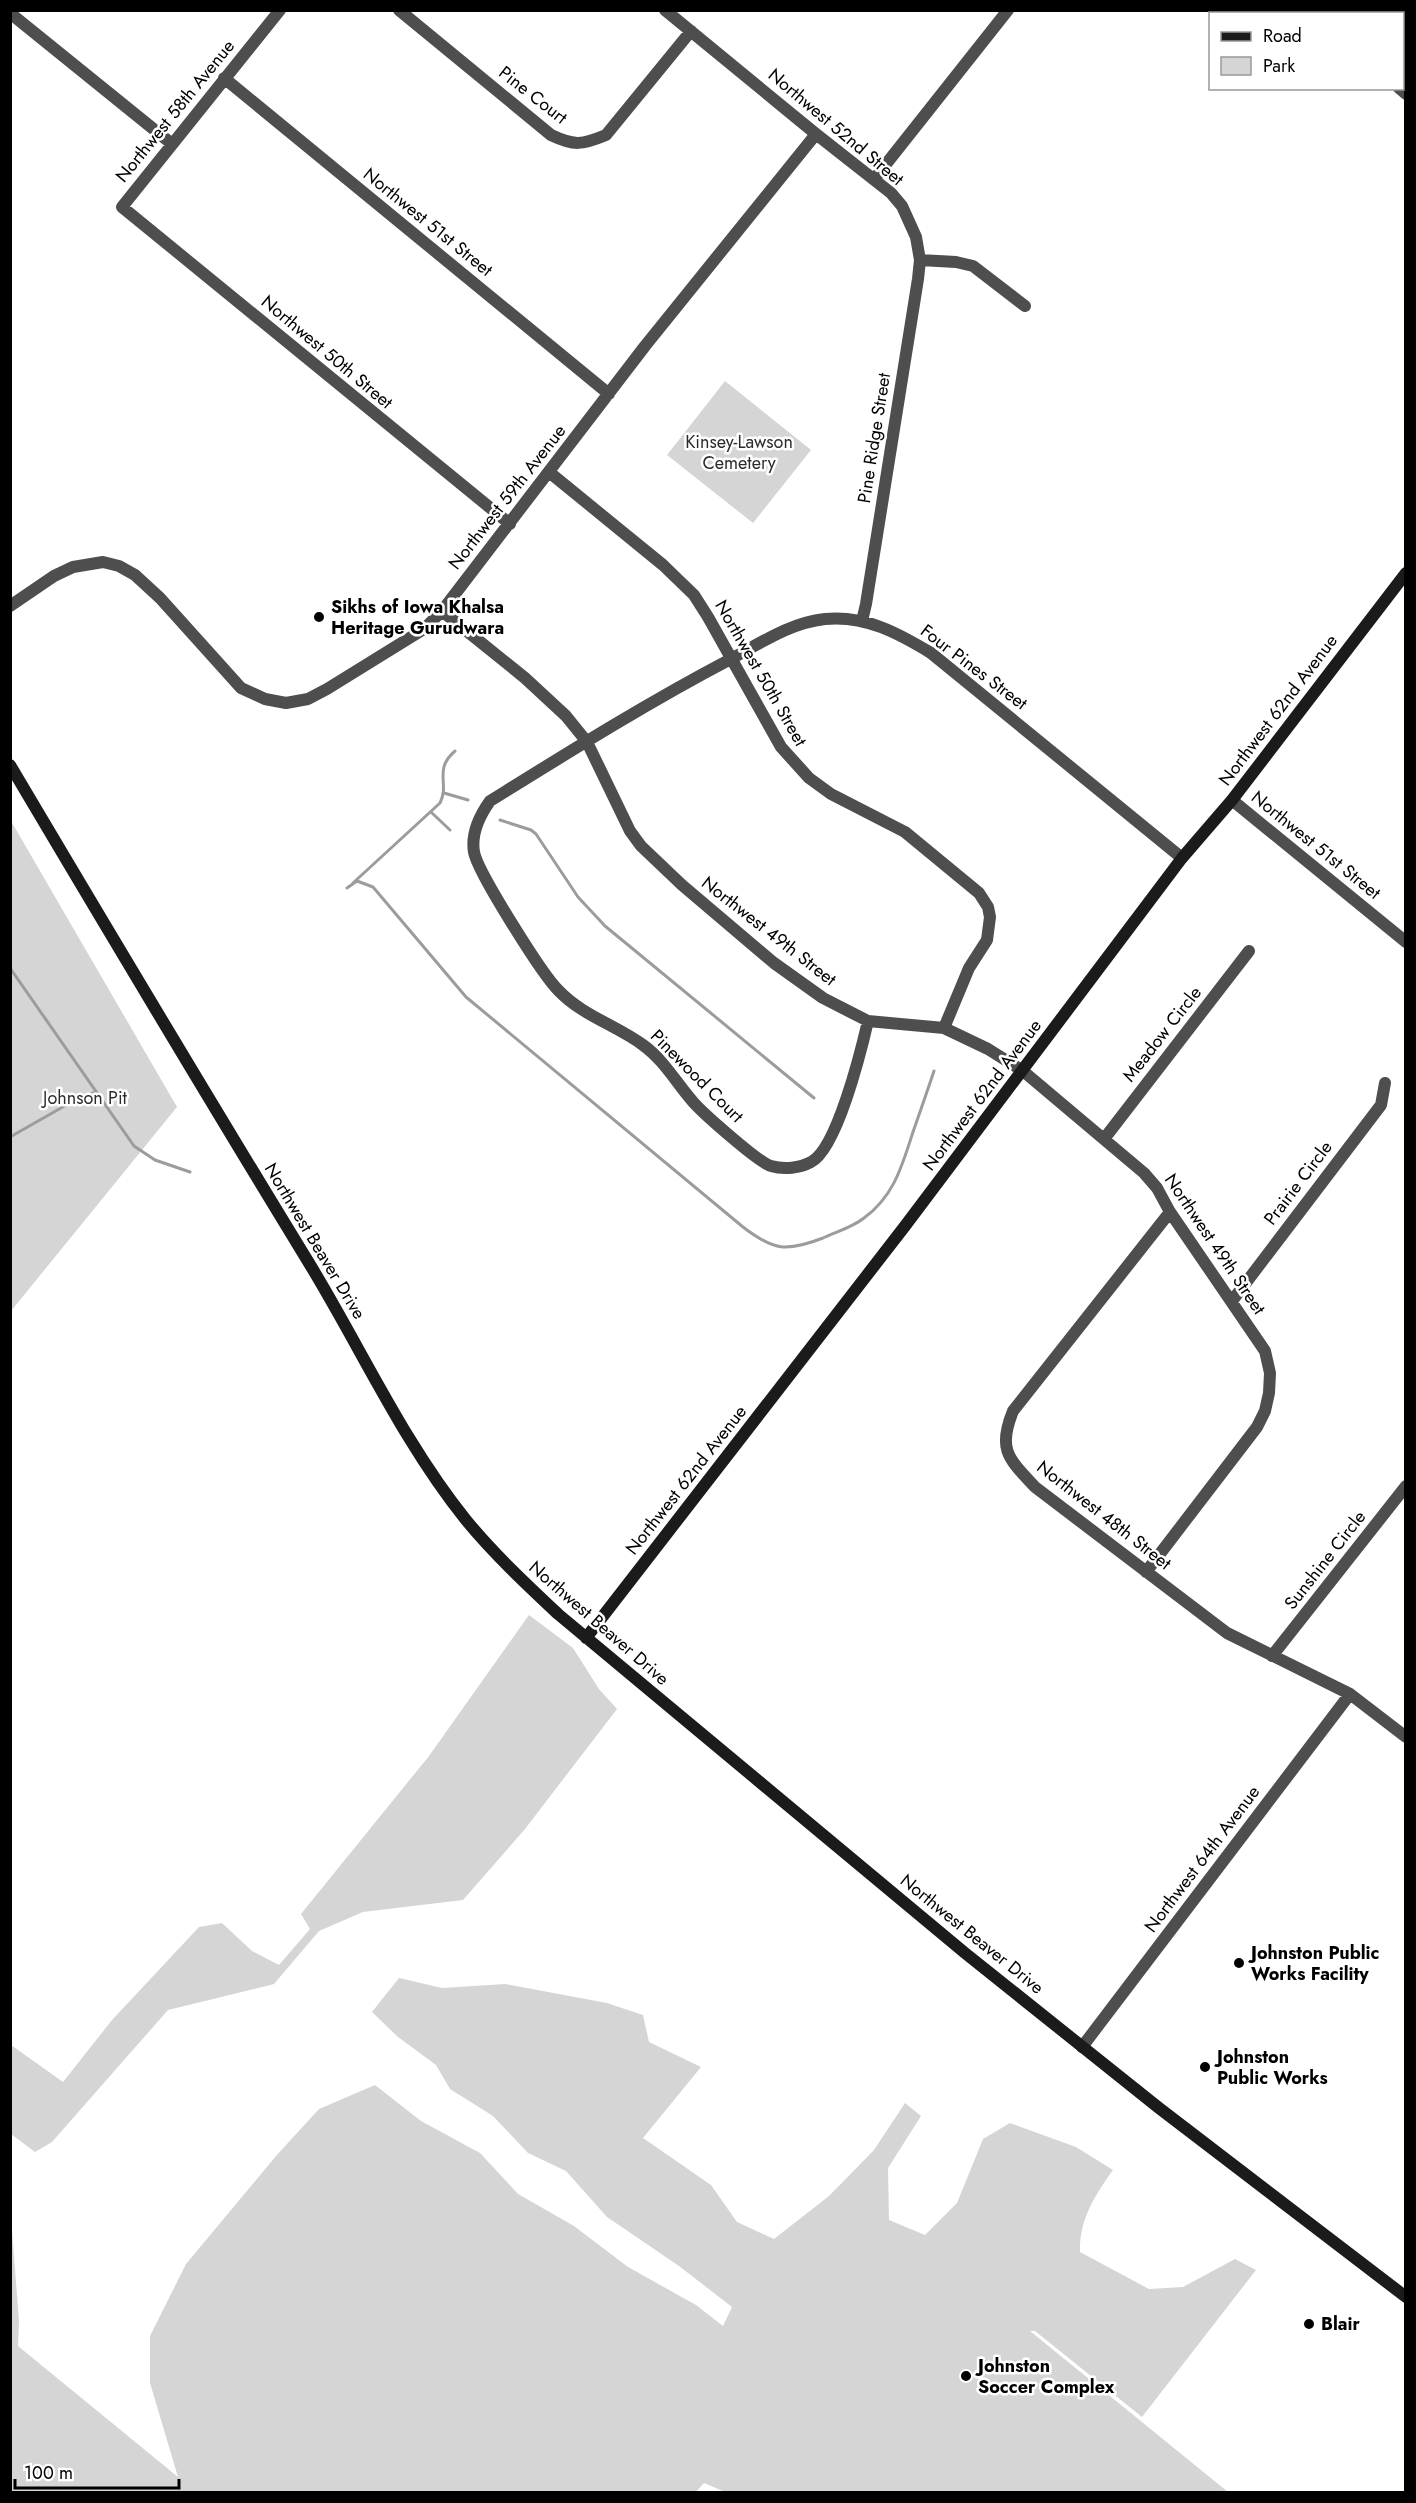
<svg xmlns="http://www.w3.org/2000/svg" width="1416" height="2503" viewBox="0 0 1416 2503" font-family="Jost,sans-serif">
<rect width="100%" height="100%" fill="#fff"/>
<!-- green -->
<path fill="#d5d5d5" d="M725 381 811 450 753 523 667 455Z
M11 821 177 1107 11 1311H10Z
M529 1615 573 1648 599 1689 617 1709 525 1829 463 1900 363 1912 319 1931 274 1984 168 2010 52 2142 35 2152 11 2134V2045L63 2082 112 2020 199 1927 222 1923 252 1951 279 1965 310 1929 301 1914 429 1756Z
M399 1978 442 1988 505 1984 607 2003 643 2015 649 2042 701 2067 643 2138 711 2185 737 2222 774 2239 829 2196 874 2150 905 2103 921 2116 888 2168 889 2220 925 2235 957 2203 983 2139 1010 2123 1076 2147 1113 2170C1095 2195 1079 2220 1080 2252L1149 2289 1183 2287 1235 2259 1256 2270 1142 2417 1035 2331H1030L1228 2492H725L704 2483 696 2492H11V2218L19 2321 18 2346 178 2477 150 2383V2336L186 2264 276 2156 319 2109 375 2085 421 2121 480 2153 518 2194 574 2226 628 2267 696 2305 723 2326 732 2307 679 2266 607 2217 566 2171 528 2153 493 2116 450 2089 436 2065 398 2037 372 2012Z"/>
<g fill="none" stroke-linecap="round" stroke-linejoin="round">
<!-- stream -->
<path stroke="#9c9c9c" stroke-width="3" d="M444 793 468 800
M432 813 450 830
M500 820 531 830 536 834 578 897 605 926 814 1098
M353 883 440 803C450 783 433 770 455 751
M347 888 357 881 373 887 466 997 743 1227C774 1251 787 1252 823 1238 836 1232 853 1227 864 1218 894 1196 902 1166 913 1132 920 1112 927 1092 934 1071
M10 968 134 1146 155 1160 190 1172
M10 1137 68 1104 96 1092"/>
<!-- street -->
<path stroke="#4e4e4e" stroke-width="12" d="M280 10 122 207 510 524
M399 10 551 135C574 146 582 145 606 135L691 31
M665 10 816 134 891 193 902 206 916 237 920 260 918 279 866 604 862 621
M1303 10 1307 14
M10 13 172 144
M224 78 609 394
M1399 88 1406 94
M875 178 1008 10
M920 260 956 262 973 266 1025 306
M549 472 663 565 694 595 708 617 781 747 809 778 831 794 905 832 979 893 988 907 990 917 987 940 969 968 944 1028
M10 606 54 576 73 567 103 562 119 566 135 575 160 598 241 688 265 699 286 703 308 699 327 689 424 629 442 611 645 346 816 134
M442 611 525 678 566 716 587 742 630 831 641 846 682 885 774 963 823 998 868 1021 944 1028 988 1049 1023 1071 1144 1173 1157 1188 1170 1212 1265 1351 1270 1373 1269 1393 1265 1411 1257 1427 1146 1572
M1232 800 1406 942
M868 1021C861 1051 837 1149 811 1162 800 1168 784 1170 771 1166 759 1163 704 1114 694 1103 677 1084 664 1060 643 1045 616 1025 583 1016 559 991 543 976 477 871 474 852 471 834 480 815 490 801 569 752 647 703 729 660 761 643 789 623 825 619 865 615 898 633 931 653L1182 858
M1104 1139 1249 951
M1170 1212 1013 1411C997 1450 1009 1459 1035 1487L1227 1633 1350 1694 1406 1737
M1232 1301 1381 1105 1385 1083
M1272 1656 1406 1486
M1082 2047 1350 1694"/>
<!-- secondary -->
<path stroke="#1b1b1b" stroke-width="12" d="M10 765C109 932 208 1098 309 1263 361 1348 403 1442 466 1520 494 1554 526 1584 558 1614L965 1953 1159 2108 1406 2297
M586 1638 905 1226 1182 858 1232 800 1406 573"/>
</g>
<!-- markers -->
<g fill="#000" stroke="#fff" stroke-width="2">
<circle cx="319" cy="617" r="6"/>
<circle cx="1239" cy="1963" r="6"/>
<circle cx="1205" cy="2067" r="6"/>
<circle cx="1309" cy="2324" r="6"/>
<circle cx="966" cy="2376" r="6"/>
</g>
<g text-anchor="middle" stroke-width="5" stroke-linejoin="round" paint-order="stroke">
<!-- street labels -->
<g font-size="18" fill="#000" stroke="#fff">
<text transform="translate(533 95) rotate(38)" y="6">Pine Court</text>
<text transform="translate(175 111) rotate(-51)" y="6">Northwest 58th Avenue</text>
<text transform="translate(836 127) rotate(40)" y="6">Northwest 52nd Street</text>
<text transform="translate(428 222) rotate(39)" y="6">Northwest 51st Street</text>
<text transform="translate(327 352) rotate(40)" y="6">Northwest 50th Street</text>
<text transform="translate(874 438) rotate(-81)" y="6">Pine Ridge Street</text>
<text transform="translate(507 497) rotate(-52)" y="6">Northwest 59th Avenue</text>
<text transform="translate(974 667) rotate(37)" y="6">Four Pines Street</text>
<text transform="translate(761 673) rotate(60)" y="6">Northwest 50th Street</text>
<text transform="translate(1278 710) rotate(-53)" y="6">Northwest 62nd Avenue</text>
<text transform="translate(1316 845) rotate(39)" y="6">Northwest 51st Street</text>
<text transform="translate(769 931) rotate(38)" y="6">Northwest 49th Street</text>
<text transform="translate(1162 1034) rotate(-52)" y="6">Meadow Circle</text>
<text transform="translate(697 1076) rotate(45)" y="6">Pinewood Court</text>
<text transform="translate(982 1095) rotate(-53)" y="6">Northwest 62nd Avenue</text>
<text transform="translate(1298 1183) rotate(-53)" y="6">Prairie Circle</text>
<text transform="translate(315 1241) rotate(59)" y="6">Northwest Beaver Drive</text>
<text transform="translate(1215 1244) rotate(56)" y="6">Northwest 49th Street</text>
<text transform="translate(686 1480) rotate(-52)" y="6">Northwest 62nd Avenue</text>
<text transform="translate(1104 1515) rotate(38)" y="6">Northwest 48th Street</text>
<text transform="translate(1325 1560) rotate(-52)" y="6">Sunshine Circle</text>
<text transform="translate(599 1623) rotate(41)" y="6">Northwest Beaver Drive</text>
<text transform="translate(1202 1859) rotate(-53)" y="6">Northwest 64th Avenue</text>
<text transform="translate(972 1934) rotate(39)" y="6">Northwest Beaver Drive</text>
</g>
<!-- park labels -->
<g font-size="18" fill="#2c2c2c" stroke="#fff">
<text x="739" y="448">Kinsey-Lawson<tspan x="739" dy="21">Cemetery</tspan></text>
<text x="85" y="1104">Johnson Pit</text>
</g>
<!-- poi labels -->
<g font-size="18" font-weight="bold" fill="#000" stroke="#fff" text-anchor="start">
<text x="331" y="613">Sikhs of Iowa Khalsa<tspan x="331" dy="21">Heritage Gurudwara</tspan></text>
<text x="1251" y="1959">Johnston Public<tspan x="1251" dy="21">Works Facility</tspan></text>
<text x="1217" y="2063">Johnston<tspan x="1217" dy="21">Public Works</tspan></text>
<text x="1321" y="2330">Blair</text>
<text x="978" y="2372">Johnston<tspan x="978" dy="21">Soccer Complex</tspan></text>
</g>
</g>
<!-- border -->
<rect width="1416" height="2503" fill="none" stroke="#000000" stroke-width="24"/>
<!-- legend -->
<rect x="1209" y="12" width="195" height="78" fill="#ffffff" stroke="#999999" stroke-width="1.5"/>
<rect x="1221" y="32" width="30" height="9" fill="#1b1b1b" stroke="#999999" stroke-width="1.5"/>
<text x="1263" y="42" font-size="18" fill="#000000">Road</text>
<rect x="1221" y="57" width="30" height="18" fill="#d5d5d5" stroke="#999999" stroke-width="1.5"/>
<text x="1263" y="72" font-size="18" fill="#000000">Park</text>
<!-- scale -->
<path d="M15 2479v9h164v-9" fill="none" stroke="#000000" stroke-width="3"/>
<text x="24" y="2479" font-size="18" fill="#000000" stroke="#ffffff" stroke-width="4.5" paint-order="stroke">100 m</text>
</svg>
